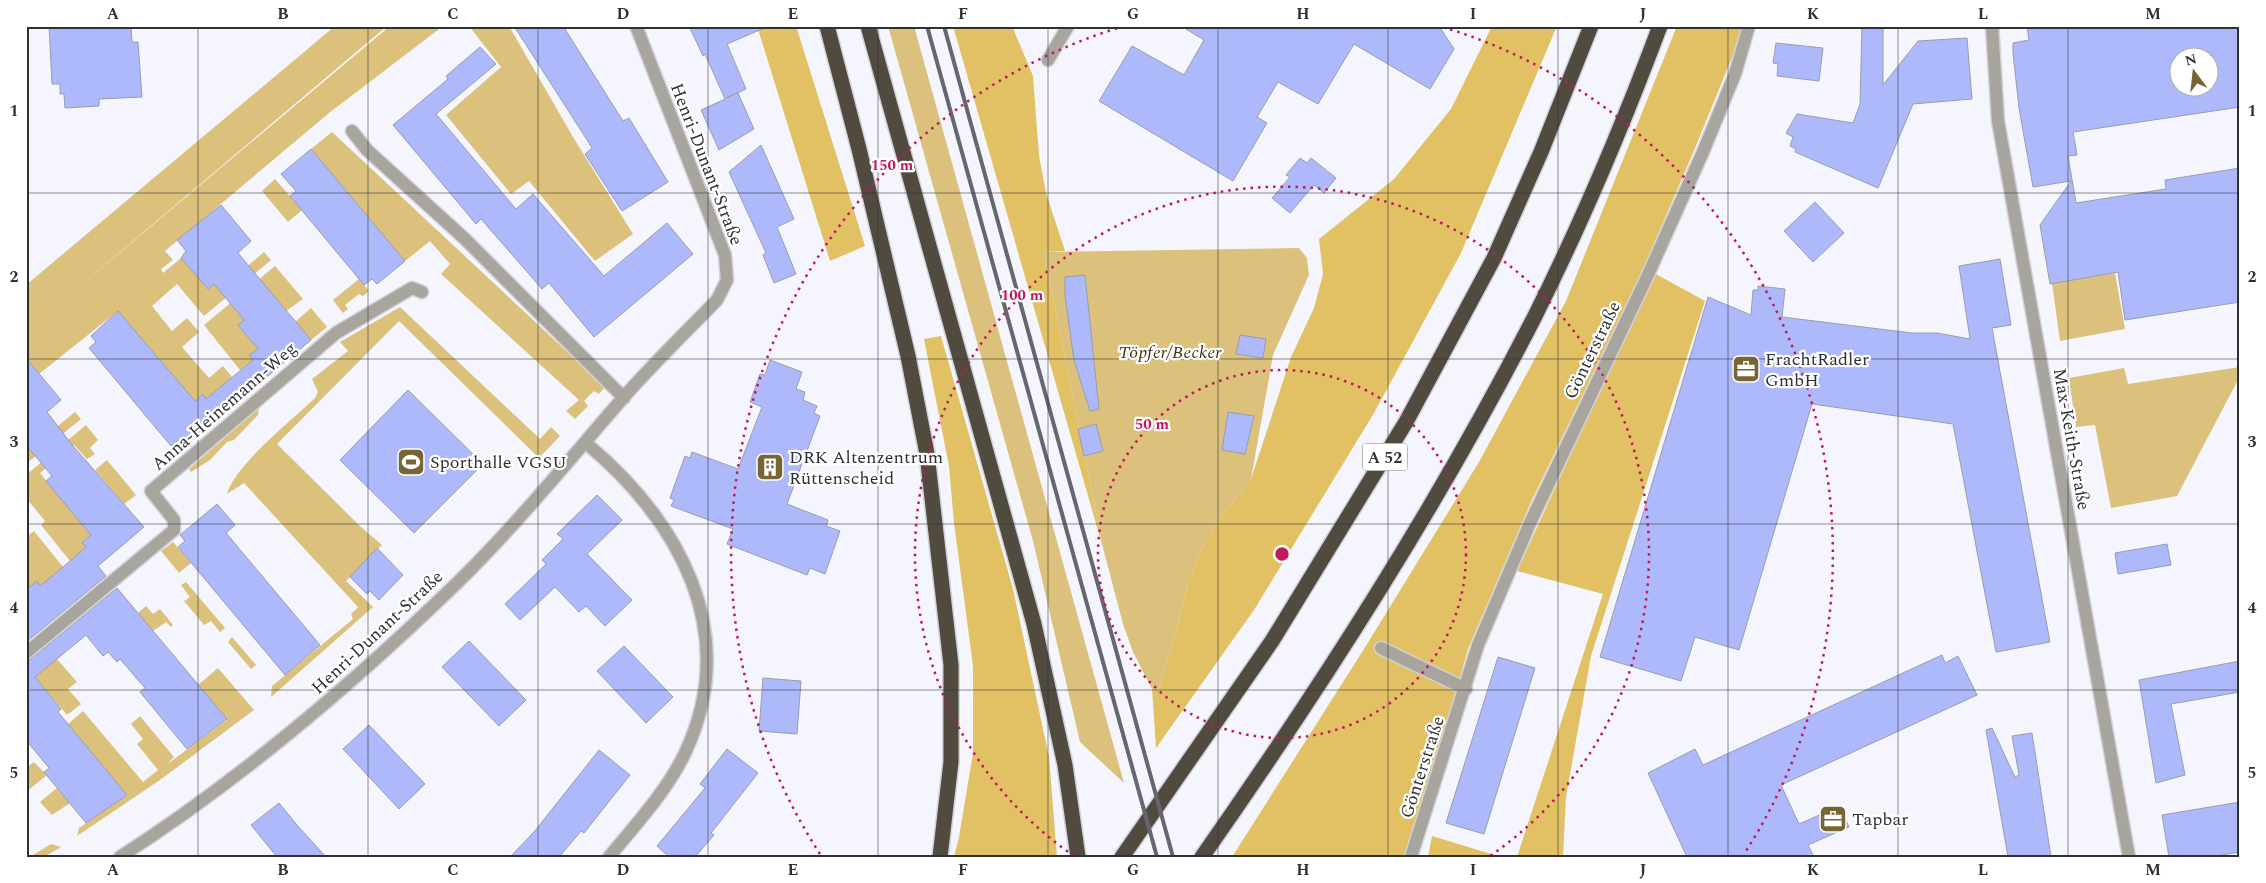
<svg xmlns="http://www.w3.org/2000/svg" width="2266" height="883" viewBox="0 0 2266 883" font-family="Spectral,serif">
<rect width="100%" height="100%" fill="#f5f6fd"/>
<!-- green -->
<path fill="#dbc17b" d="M335 26H387L68 296 390 26H443L329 113 165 251 173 260 161 269 163 273 181 258 208 289 218 281 223 287 264 252 271 260 204 316 177 284 152 306 172 331 187 318 199 332 182 347 209 378 223 366 232 377 206 399 203 395 195 401 118 311 39 374 31 364 26 368V285Z
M469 26H509L573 137 633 234 595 261 529 181 511 194 446 115 501 67Z
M888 26H914L1124 783 1080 742 1033 541Z
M332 132 605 387 599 394 594 391 584 401 588 406 575 419 566 411 579 400 441 274 450 264 430 241 405 261 311 149Z
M275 179 302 210 288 222 262 191Z
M1299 248 1307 258 1309 275 1273 355 1251 479 1220 518 1202 549 1188 583 1176 632 1159 688 1152 689 1133 652 1123 624 1103 548 1044 252Z
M275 266 303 299 286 311 236 310 244 320 238 325 258 349 249 355 253 360 240 370 204 325Z
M2115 273 2125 329 2060 341 2052 283Z
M359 279 369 291 363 296 359 294 345 305 348 309 343 313 333 300Z
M400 307 540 439 551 427 560 436 539 458 399 321 277 444 361 527 382 545 346 581 373 607 271 697 272 686 353 619 351 614 358 607 244 483 227 494C235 465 291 421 315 398L318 392 312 379 348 351 340 342Z
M311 308 327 327 311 340 295 322Z
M2240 367V376L2177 496 2111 508 2095 425 2076 427 2069 378 2124 368 2128 384Z
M259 408 258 415 234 440 227 442 210 460 191 472 189 469Z
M75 412 81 419 26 464V452Z
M86 425 98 440 90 448 95 454 87 459 74 445 40 473 91 535 82 543 86 547 70 561 41 525 45 521 26 498V475Z
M107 460 136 495 124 504 95 470Z
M34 531 63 567 40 586 37 582 27 589 26 537Z
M173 542 191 563 179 573 161 551Z
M186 582 225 628 220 632 211 621 204 625 184 601 190 597 181 585Z
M146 606 153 614 160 609 173 625 171 627 166 622 153 631 138 613Z
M232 637 256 665 251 669 228 642Z
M57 659 77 682 68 689 81 704 67 715 35 677Z
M218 668 254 710 160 780 77 836 79 828 127 795 68 724 83 711 143 782 158 770 137 744 143 739 131 724 140 716 174 757 166 765 227 720 198 685Z
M34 762 47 775 26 792V768Z
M57 788 70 803 52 815 40 802Z
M51 844 61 847 44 857H30Z"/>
<!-- forest -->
<path fill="#e1c164" d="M757 26H796L865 246 830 261Z
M953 26H1012L1033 76 1039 156 1046 193 1065 251 1044 252 1103 548Z
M1492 26H1557L1461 253 1374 413 1254 610 1156 748 1152 689 1159 688 1176 632 1188 583 1202 549 1220 518 1251 479 1291 357 1314 308 1323 274 1319 239 1394 179 1451 109Z
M1677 26H1742L1733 55 1693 153 1640 276 1531 502 1468 649 1449 718 1404 857H1232L1364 649 1479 462 1566 301Z
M1654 273 1705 301 1591 656 1566 797 1563 857H1517L1603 594 1517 571Z
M941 336 1013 589 1049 757 1057 857H954L959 837 973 753V666L954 523 949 466 924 339Z
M1432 836 1501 857H1428Z"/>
<!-- building -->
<path fill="#adb9fb" stroke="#999dab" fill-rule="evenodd" d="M49 26H90V28L131 27 132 42H138L142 97 99 99V106L65 108 64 94H60V84H52Z
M514 26H563L623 121 629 118 668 182 622 211 585 154 592 148 589 143Z
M689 26H769L727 44 746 89 726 98 738 93 754 129 719 150 701 110 725 99 705 54 703 56Z
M1181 26H1439L1454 49 1430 89 1354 44 1318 104 1278 82 1257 117 1267 123 1233 181 1099 101 1132 46 1184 75 1204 40Z
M1862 26H1883V85L1918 41 1967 38 1972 99 1913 104 1878 188 1795 152 1796 149 1790 146 1793 137 1786 133 1797 114 1853 123 1860 104Z
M2027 26H2240V107L2073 132 2077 155 2068 156 2076 203 2166 189 2165 180 2240 168V302L2125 320 2118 272 2050 284 2040 225 2071 181 2033 187 2019 108 2013 53V43L2029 40ZM2178 58H2208V88H2178Z
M1776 43 1823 48 1819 81 1777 76 1778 64 1773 63Z
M480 47 496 64 436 114 516 209 533 194 604 276 667 223 693 254 594 337 549 283 542 289 481 219 476 224 393 125 448 79 446 76Z
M761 145 794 219 777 227 796 274 774 283 763 255 766 253 729 172Z
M311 149 405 261 377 284 372 279 364 285 290 196 296 191 281 174Z
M1300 158 1307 163 1311 158 1336 178 1324 193 1314 185 1290 213 1272 198 1290 177 1286 175Z
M1815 202 1844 233 1813 262 1784 231Z
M221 205 251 241 238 253 311 340 185 445 180 439 171 446 89 348 96 342 91 336 118 311 195 401 203 394 206 399 253 360 249 355 258 349 238 325 244 320 214 284 208 289 181 258 186 251 177 240Z
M2000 259 2011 325 1992 328 2050 642 1996 652 1953 424 1812 404 1739 650 1695 637 1681 681 1600 657 1708 297 1751 315 1753 290H1758V286L1785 289 1782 317 1912 333H1937L1970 339 1959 266Z
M1085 275 1099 409 1090 411 1074 360 1065 296V277Z
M1240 335 1266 339 1263 358 1236 354Z
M26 358 61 400 47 412 73 446 144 527 98 566 106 576 26 642V590L37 581 40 586 63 567 86 547 82 543 91 535 46 481 52 476 26 445Z
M770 360 802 372 796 389 805 392 803 400 817 406 814 413 820 416 787 504 828 520 826 526 840 531 825 574 810 568 807 575 727 544 733 529 671 506 674 500 670 498 685 456 690 458 692 452 738 469 762 407 750 402 760 374 765 375Z
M408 390 483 464 414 533 340 460Z
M1228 412 1254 416 1245 454 1222 450Z
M1096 424 1103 451 1084 456 1078 429Z
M597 495 622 520 587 554 632 600 605 626 586 606 579 612 555 587 520 620 505 604 546 564 542 560 563 539 557 534Z
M217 504 235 525 226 533 320 645 285 675 178 547 185 541 180 535Z
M2167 544 2171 565 2118 574 2115 553Z
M377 548 403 575 379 600 370 591 367 594 350 577Z
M117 588 227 719 187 749 140 692 145 688 120 659 117 662 108 652 103 656 86 635 35 677 61 709 58 712 127 795 86 823 44 772 49 768 26 740V661L31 659Z
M469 641 526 700 499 726 442 667Z
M624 646 673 697 646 723 597 671Z
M1942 655 1945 663 1958 656 1977 695 1781 785 1799 824 1840 806 1849 827 1808 845 1814 857H1687L1648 773 1695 749 1703 765Z
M1498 657 1535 668 1484 834 1446 823Z
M2240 661V692L2171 704 2185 775 2156 783 2139 680Z
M763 678 801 681 797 734 759 731Z
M369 725 425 784 399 809 343 749Z
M1992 728 2015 777 2019 775 2012 736 2032 733 2051 857H2008L1986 730Z
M727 749 758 773 711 833 714 835 695 857H669L657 846 705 788 700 784Z
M599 750 630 775 584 833 581 831 559 857H510L534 832Z
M2240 802V852L2211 857H2169L2162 815Z
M279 803 297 825 326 857H277L251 825Z"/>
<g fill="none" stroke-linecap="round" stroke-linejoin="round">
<!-- street casing -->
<g stroke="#d1d2d9" stroke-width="15">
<path id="street" d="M1992 26 1998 121 2129 857
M1048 60 1068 26
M352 131 367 150 465 239 624 398
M586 443C679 521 742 632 685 753 667 791 636 824 609 857
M1381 648 1466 689
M26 653 174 530V520L151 491 336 333 412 288 422 292
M120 857C243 778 354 683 458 582 517 524 569 460 623 398 653 364 686 332 717 300L727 280 725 255 636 26
M1411 857 1478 645 1530 523 1647 277 1703 152 1735 74 1749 26"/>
</g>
<!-- highway casing -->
<g stroke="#d1d2d9" stroke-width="18">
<path id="highway" d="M827 26 859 149 908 356 927 454 951 665V762L940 857
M868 26 1034 624 1065 765 1078 857
M1122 857 1272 641 1406 422 1494 258 1541 152 1591 26
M1202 857C1323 684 1439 504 1535 316 1582 222 1623 125 1660 26"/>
</g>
<!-- street -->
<use href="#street" stroke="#a8a59f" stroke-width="12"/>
<!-- highway -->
<use href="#highway" stroke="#504b3e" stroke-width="15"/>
<!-- rail -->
<path stroke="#66676e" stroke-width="4" d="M927 26 1157 857
M944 26 1173 857"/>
</g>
<!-- grid -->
<path fill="none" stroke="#2f3036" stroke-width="1" stroke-opacity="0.55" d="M198 26V857M368 26V857M538 26V857M708 26V857M878 26V857M1048 26V857M1218 26V857M1388 26V857M1558 26V857M1728 26V857M1898 26V857M2068 26V857M26 193H2240M26 359H2240M26 524H2240M26 690H2240"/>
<!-- distance rings -->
<g fill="none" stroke="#c2185b" stroke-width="2.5" stroke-dasharray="2.5 5">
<circle cx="1282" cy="554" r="184"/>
<path d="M1074 856A367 367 0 1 1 1490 856"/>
<path d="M820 854A551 551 0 0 1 1121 27M1443 27A551 551 0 0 1 1744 854"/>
</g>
<!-- icons -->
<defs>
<g id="office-square" transform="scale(1.4375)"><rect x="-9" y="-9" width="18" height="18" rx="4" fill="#776634" stroke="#fff"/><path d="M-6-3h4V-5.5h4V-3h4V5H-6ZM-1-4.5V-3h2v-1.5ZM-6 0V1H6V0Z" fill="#fff"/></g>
<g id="stadium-square" transform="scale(1.4375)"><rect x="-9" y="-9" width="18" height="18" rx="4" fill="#776634" stroke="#fff"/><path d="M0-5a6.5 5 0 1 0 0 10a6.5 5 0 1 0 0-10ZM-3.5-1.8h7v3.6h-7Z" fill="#fff"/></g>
<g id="building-square" transform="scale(1.4375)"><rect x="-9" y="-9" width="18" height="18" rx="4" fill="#776634" stroke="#fff"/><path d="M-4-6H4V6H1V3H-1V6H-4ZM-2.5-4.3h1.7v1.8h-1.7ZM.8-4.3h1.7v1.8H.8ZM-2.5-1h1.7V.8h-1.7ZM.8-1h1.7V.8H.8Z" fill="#fff"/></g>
</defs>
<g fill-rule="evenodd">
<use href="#office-square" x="1746" y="369"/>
<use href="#stadium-square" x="411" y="462"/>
<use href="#building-square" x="770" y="467"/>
<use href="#office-square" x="1833" y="819"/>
</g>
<g text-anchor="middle" stroke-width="4.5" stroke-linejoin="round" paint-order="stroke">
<!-- shield labels -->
<rect fill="#fff" stroke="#6d6e72" stroke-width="1" x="1362.5" y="443.5" width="45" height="27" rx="4"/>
<g font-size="16" font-weight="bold" fill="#2f3036">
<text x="1385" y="463">A 52</text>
</g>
<!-- street labels -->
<g font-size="18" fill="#2f3036" stroke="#fff">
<text transform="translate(707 164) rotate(69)" y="6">Henri-Dunant-Straße</text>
<text transform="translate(1592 350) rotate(-64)" y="6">Gönterstraße</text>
<text transform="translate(224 406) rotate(-41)" y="6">Anna-Heinemann-Weg</text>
<text transform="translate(2072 439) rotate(80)" y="6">Max-Keith-Straße</text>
<text transform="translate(377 632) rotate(-43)" y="6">Henri-Dunant-Straße</text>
<text transform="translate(1422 767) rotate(-72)" y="6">Gönterstraße</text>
</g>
<!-- park labels -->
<g font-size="18" font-style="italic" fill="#43350c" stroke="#fff">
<text x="1170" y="358">Töpfer/Becker</text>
</g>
<!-- poi labels -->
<g font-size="18" fill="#2f3036" stroke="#fff" text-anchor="start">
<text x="1765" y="365">FrachtRadler<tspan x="1765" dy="21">GmbH</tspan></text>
<text x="789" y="463">DRK Altenzentrum<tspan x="789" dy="21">Rüttenscheid</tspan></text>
<text x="430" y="468">Sporthalle VGSU</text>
<text x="1852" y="825">Tapbar</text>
</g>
</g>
<circle cx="1282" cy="554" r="8" fill="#c2185b" stroke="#fff" stroke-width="2.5"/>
<g font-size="15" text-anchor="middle" font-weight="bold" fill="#c2185b" stroke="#fff" stroke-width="4.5" stroke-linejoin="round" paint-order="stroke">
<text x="892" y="170">150 m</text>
<text x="1022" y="300">100 m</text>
<text x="1152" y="429">50 m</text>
</g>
<!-- border -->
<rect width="2266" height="883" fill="none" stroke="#ffffff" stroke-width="55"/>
<!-- north arrow -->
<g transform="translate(2194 72) rotate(345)"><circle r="24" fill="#ffffff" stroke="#acacaf"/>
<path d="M0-4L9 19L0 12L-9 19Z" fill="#776634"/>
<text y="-8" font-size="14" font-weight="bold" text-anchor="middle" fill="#2f3036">N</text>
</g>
<rect x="28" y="28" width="2210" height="828" fill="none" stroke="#2f3036" stroke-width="2"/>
<g font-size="16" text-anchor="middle" font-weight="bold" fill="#2f3036">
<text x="113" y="19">A</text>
<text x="283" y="19">B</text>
<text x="453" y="19">C</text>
<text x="623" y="19">D</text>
<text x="793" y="19">E</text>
<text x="963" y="19">F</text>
<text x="1133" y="19">G</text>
<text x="1303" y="19">H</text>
<text x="1473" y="19">I</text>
<text x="1643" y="19">J</text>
<text x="1813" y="19">K</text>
<text x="1983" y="19">L</text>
<text x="2153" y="19">M</text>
<text x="14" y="116">1</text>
<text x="2252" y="116">1</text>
<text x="14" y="282">2</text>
<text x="2252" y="282">2</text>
<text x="14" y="447">3</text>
<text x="2252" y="447">3</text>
<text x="14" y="613">4</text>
<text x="2252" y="613">4</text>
<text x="14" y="778">5</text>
<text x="2252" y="778">5</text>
<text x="113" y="875">A</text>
<text x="283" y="875">B</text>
<text x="453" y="875">C</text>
<text x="623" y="875">D</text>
<text x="793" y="875">E</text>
<text x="963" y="875">F</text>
<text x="1133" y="875">G</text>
<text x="1303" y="875">H</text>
<text x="1473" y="875">I</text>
<text x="1643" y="875">J</text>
<text x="1813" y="875">K</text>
<text x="1983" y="875">L</text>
<text x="2153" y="875">M</text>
</g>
</svg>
